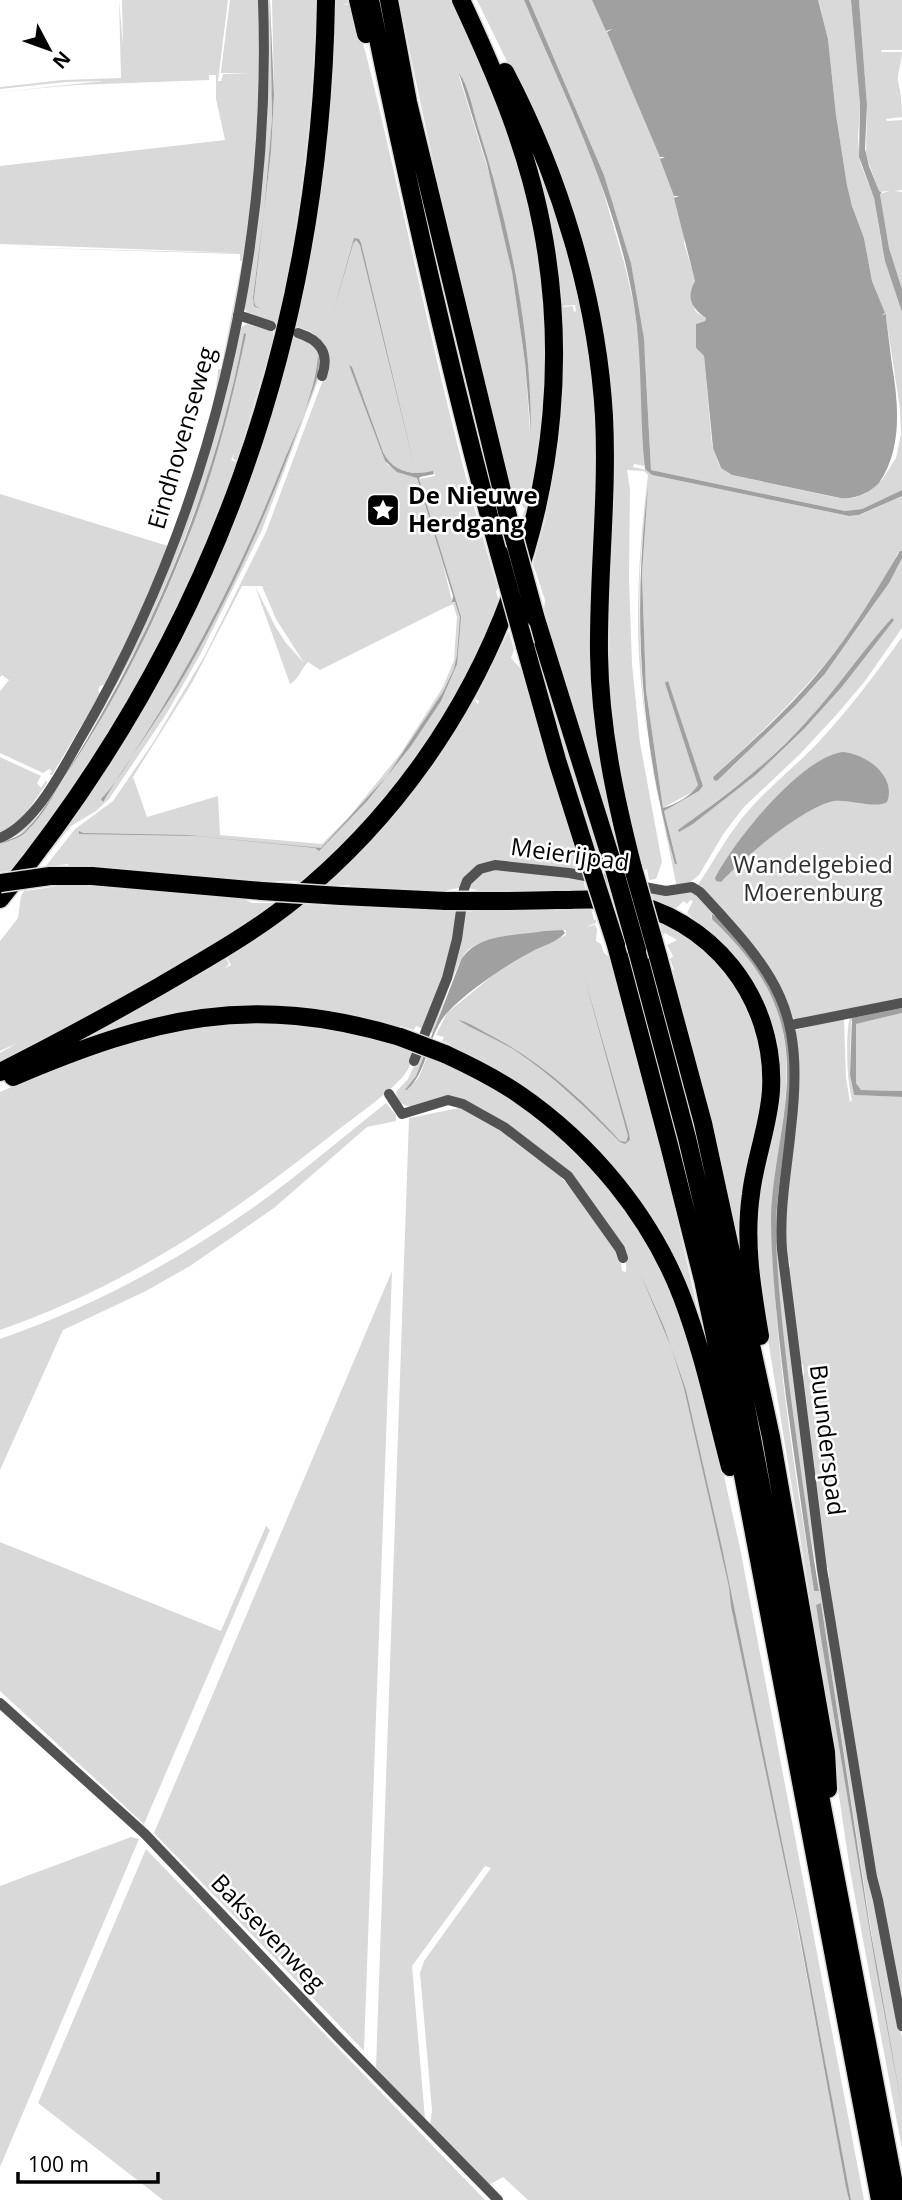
<svg xmlns="http://www.w3.org/2000/svg" width="902" height="2200" viewBox="0 0 902 2200" font-family="'Open Sans',sans-serif">
<rect width="100%" height="100%" fill="#fff"/>
<!-- green -->
<path fill="#d9d9d9" fill-rule="evenodd" d="M119 0 123 45 122 0H228L219 73 218 81H221L223 74H254L221 73V71L230 0H260C260 41 262 81 260 122 253 261 224 412 173 541 153 591 129 638 104 685L100 686 98 690 100 694 52 775H49L52 771 49 769 43 773 0 753V691L9 680 2 675 0 677V494L168 546C182 509 195 471 205 432 211 411 217 391 218 369H221L242 261H240V254L0 247 241 253 0 244V166L225 140 216 99V75H209V80L75 85 0 92 104 81 66 82 0 89V87L63 80 121 78Z
M264 0H270L272 119 264 212 253 301 257 309 262 311 255 305 254 299 271 152 274 95 272 0H316C314 109 301 214 278 320L275 323 247 313 243 303 264 124Z
M332 0H351V2L343 5 352 4 367 58C411 235 444 417 498 588L496 592 501 606 438 730 378 811 303 883 295 881H268V884L70 868 68 864 45 867 75 829 113 801 154 741 205 655 266 532 327 369C323 343 320 331 294 327ZM350 365 383 452C394 473 413 475 434 472L435 476 419 479 456 604 452 601 443 564 417 478 388 465 385 461ZM242 586H262L276 619 304 663 286 643 275 626 255 586 290 684C298 680 301 669 308 662L320 670 446 607 453 604 457 617 454 660 443 687 401 753 349 817 322 844 220 835 218 796 147 817 133 777 192 683Z
M377 0H383L505 531 503 537 447 325Z
M399 0H453L473 40 521 161 544 275 548 382 525 531 521 520 525 509 515 496H512C470 332 433 166 399 0ZM461 75C490 160 512 246 523 335 527 366 532 400 530 431L525 362 512 272 495 192 459 76Z
M477 0H524L596 167 624 262 634 305 640 350 645 464 644 466 634 464 633 467 647 470 652 475 849 516 860 515 902 496V551L898 553C856 641 785 712 713 777L717 781 732 767 821 679 876 602 902 557V628L865 681 838 713 801 753 744 807 724 833 699 875 688 884 677 888C664 823 649 759 642 693 634 621 639 547 648 475L644 471 627 470 630 490 629 578 632 664 640 743 662 862 656 879 649 880 647 869 644 870 643 865H641V859H639L615 747 609 682 611 424 533 115ZM648 487 642 574 646 690 663 808 694 791 698 785 668 682 703 786 699 791 664 811 677 864C646 778 637 664 640 572 641 544 646 515 648 487ZM893 619 841 688 804 729 757 774 693 824 679 830 756 771 791 738 842 683 879 633Z
M529 0H592C609 35 692 216 684 243L695 280 691 291 694 307 696 312 706 318 705 321 696 324V348L704 356 712 445 720 467 732 475 838 498H854L865 494 882 480 896 458 901 434 900 409 886 317 872 281 864 238 852 206 847 185 836 115 828 39 818 0H851L860 105 858 139 860 162 874 198 881 240 902 312V490L862 509 845 511 651 470 645 354 631 263 604 175Z
M859 0H902V50H882L881 52H902C902 61 897 75 898 81 901 93 902 104 902 117L886 119 887 121 902 120V190L894 191 902 192V289L889 248 880 194 889 191 879 192 866 155 867 105Z
M534 151 567 233 599 404 596 639 629 867 623 866 622 855 618 854 555 648 544 609 545 600 533 564 545 520 558 447 563 377 562 307 573 306 574 312 576 311 575 305 562 306 554 236Z
M247 324 273 331V340L237 461 233 459 234 454 231 460 237 462C198 574 144 679 78 778L77 777 78 780 12 871 0 872V840L6 838 57 777 171 559 238 329ZM245 333C233 394 217 454 197 513 166 605 113 705 60 785 50 799 40 821 26 832 19 838 10 841 2 843L27 830 38 814 98 719 141 640 173 568 205 484 227 410Z
M292 335 318 344 323 367 262 530 201 653 167 713 109 799 96 811 71 826 38 867H34L140 711Z
M532 627 599 846 603 863 599 862 593 845 530 634Z
M509 631 514 650 511 658 522 670 526 683 576 847 574 849 577 860 572 861 576 863 578 871 492 863 459 890V888L447 890V893L355 889V887L350 886 351 885H325C385 830 433 770 474 700L478 704 479 701 475 699Z
M902 637V1000L795 1021 762 957 697 886C715 860 728 833 749 810 769 787 793 768 815 746 847 712 875 675 902 637Z
M0 757 41 776 37 783 41 788 46 780 47 783 20 822 0 835Z
M493 868 583 879 586 891 478 893 477 890 468 888 475 875Z
M58 886H94L243 899 252 903H279L235 935 0 1065V1053L17 1043 0 1051V941L18 918 21 896 26 888V891Z
M650 890 666 894 689 891 698 894C715 912 733 929 749 948 794 1003 796 1069 788 1136 783 1174 777 1209 779 1248L821 1582 870 1879 878 1907 902 2038V2149L850 1870 808 1587 757 1271C756 1249 755 1229 758 1207 768 1114 806 1052 740 965 728 948 713 936 698 924 692 919 693 917 687 913L693 901 690 900 687 904 684 901 674 910 654 902ZM713 913C747 943 776 983 786 1027 801 1095 776 1165 776 1233 777 1321 791 1410 804 1497 808 1528 817 1560 819 1591H814C795 1472 775 1352 772 1233 770 1164 797 1095 782 1027 772 982 743 949 711 917ZM821 1603 877 1970 822 1645 816 1605Z
M302 904 334 906V904L446 910 457 912 454 947 423 1029 416 1026 414 1030 401 1026 385 1027 258 1009 36 1064 226 958 229 964 225 968 231 965 227 958Z
M590 904 594 920H596V923L586 927 595 925 597 929 596 941 601 944 604 953 609 957 617 983C652 1111 683 1239 710 1367L616 1178 452 1050 450 1044 442 1041 444 1037 436 1035 447 1013 492 976 530 952 566 935V930C542 933 481 934 466 952 455 966 440 1014 433 1033L430 1032 466 911 470 912 476 909Z
M658 916 681 927 745 990 768 1067 749 1183 755 1325 694 1059 671 970H674L670 959 673 956 667 945 677 940 665 933 663 935Z
M902 1006V1008L878 1013 851 1021 850 1075 854 1095 902 1097V2010L879 1893 826 1581 829 1577 828 1568 824 1566 801 1378 804 1374 803 1365 799 1362 787 1270 790 1266 789 1260 786 1258 783 1234 796 1030 844 1018 846 1078 850 1102 852 1100C847 1083 845 1034 850 1017Z
M902 1013V1091L861 1090 856 1083V1024Z
M265 1021 364 1033 415 1051C413 1057 411 1065 407 1071 396 1089 353 1118 334 1133 229 1217 128 1285 0 1330V1092L71 1061 176 1029Z
M420 1052 424 1056 416 1076 406 1091 419 1077 427 1057 435 1060 436 1058C509 1085 572 1140 619 1200L617 1202 619 1201 641 1230 671 1287 687 1329 705 1390 740 1548 864 2200H851L775 1808 849 2200H528L503 2177 489 2185 430 2125 432 2110 420 1973 424 1961 491 1868 485 1866 412 1966 425 2119 376 2068 409 1118 459 1108 460 1104C518 1128 570 1180 604 1232 613 1245 621 1255 622 1271L626 1272C628 1256 618 1245 610 1232 572 1175 522 1131 461 1100 443 1097 398 1121 396 1092L408 1079Z
M386 1103 396 1115V1121L367 1127 274 1208 190 1266 146 1291 63 1330 0 1470V1339C90 1308 174 1263 251 1209 298 1176 342 1138 386 1103Z
M392 1271 364 2051 154 1833Z
M266 1526 270 1530 144 1824 0 1691V1542L221 1631Z
M131 1837 139 1839 0 2167V1886Z
M146 1849 485 2200H163L38 2103Z"/>
<!-- water -->
<path fill="#a0a0a0" d="M270 0 274 95 271 152 254 299 255 305 262 311 254 306 253 298 264 212 272 119Z
M524 0H529L604 175 631 263 644 339 651 470 845 511 862 509 902 490V496L859 515 849 516 652 475 645 469C639 415 643 359 634 305 616 197 566 100 524 0Z
M592 0H818L828 39 836 115 847 185 852 206 864 238 872 281 885 313 882 315 886 314V317C888 333 890 349 892 365 899 406 902 450 879 483 868 494 856 499 840 498L732 475 721 468 713 448 704 356 696 348V324L705 321 706 318C693 309 685 299 695 281L674 198 679 196H674L660 159 665 157H660L607 32 612 29 606 31Z
M851 0H859L867 105 865 149 869 166 879 191 882 193 880 194 889 248 902 289V312L885 261 874 198 859 157 860 105Z
M459 73C468 85 473 110 478 127 509 224 531 329 531 432L525 362 512 272 487 164Z
M354 238 359 239 361 243 414 465 360 245 356 240 353 244 333 313Z
M244 333 246 334C235 386 223 437 206 488 172 589 124 689 64 778 53 795 43 816 28 830 21 838 9 841 0 844 8 839 20 837 27 829 47 808 70 767 86 741 161 615 217 477 244 333Z
M318 355C323 374 307 403 301 421 268 512 228 602 178 686 154 725 126 763 103 802L101 799C118 782 131 757 144 737 200 650 246 558 284 461 298 428 316 390 318 355Z
M349 365 352 367 383 452C393 472 412 476 433 471L434 474 420 477 419 479 461 617 457 664 441 701 411 746 367 801 319 851 315 848 197 836 79 834V831L83 833 188 835 321 848 387 776 443 692 454 669 457 655 460 617 455 602H452L453 596 417 478 397 472 385 461Z
M648 487 642 574 646 690 663 808C675 805 692 795 698 785L665 683 668 681 703 786 699 791 664 811 677 864H675C640 743 632 612 648 487Z
M900 551H902V558L889 583 824 675 795 706 717 781 714 780 713 777C751 743 791 707 823 667 853 631 876 591 900 551Z
M892 618 894 620 841 688 804 729 757 774 693 824 679 832 678 830C723 797 769 764 806 722 837 689 862 651 892 618Z
M843 752C866 754 897 776 887 802 876 809 849 799 834 801 803 807 743 858 721 882L716 881 715 878C734 841 801 757 843 752Z
M712 914C738 929 774 987 783 1016 804 1087 776 1162 776 1233 777 1285 784 1339 790 1391 799 1458 808 1524 819 1591H814C804 1526 795 1462 786 1397 779 1340 772 1281 771 1223 771 1157 799 1089 781 1023 770 981 743 949 712 919Z
M545 931 563 930 565 933C557 942 542 946 531 952 505 966 467 991 447 1013 427 1035 429 1070 407 1090H405L416 1076 461 960C477 933 517 936 545 931Z
M584 976 629 1133 630 1140 625 1144 620 1142C587 1109 555 1077 516 1051 497 1039 476 1031 458 1020 466 1021 477 1028 486 1033 538 1059 581 1098 620 1141L626 1142 628 1136Z
M902 1008V1013L856 1024V1083L861 1090 902 1091V1097L854 1095 850 1075 852 1018Z
M640 1273 664 1327 686 1390 722 1548 805 1955 851 2200H849L846 2187 797 1921 731 1606 729 1587 684 1388 671 1347Z
M821 1603 870 1928 902 2108 876 1968 822 1645 816 1605Z"/>
<g fill="none" stroke-linecap="round" stroke-linejoin="round">
<!-- motorway casing -->
<g stroke="#dbdbdb" stroke-width="21">
<path id="motorway" d="M358 0 366 34
M370 0C408 186 449 370 499 553
M389 0 408 102 509 520
M505 72C560 177 597 298 604 416 608 496 598 575 599 654 600 727 615 798 633 868
M536 619 613 865
M525 646 557 760 589 861
M50 876H92L262 891
M341 896 446 901
M0 899C213 640 321 335 326 0
M477 901C503 901 530 901 556 900 578 900 599 898 620 901 711 916 776 998 771 1090 769 1125 755 1159 751 1194 744 1242 752 1289 760 1336
M616 945 669 1145 703 1280 732 1417 880 2200
M637 950 687 1138 719 1274 747 1412 897 2200
M658 956 703 1123 771 1437 826 1752 828 1789
M445 1054C471 1066 497 1079 520 1095 591 1144 651 1216 682 1297 703 1352 715 1410 730 1467
M0 1072C54 1045 107 1016 160 986 206 959 253 933 295 899 492 739 590 477 542 227 527 147 495 73 461 0
M13 1077C152 1018 251 992 400 1037"/>
</g>
<!-- minor -->
<path stroke="#525252" stroke-width="10" d="M238 315 271 326
M298 333C320 340 330 353 322 376
M0 838C38 822 64 766 84 732 211 512 272 254 263 0
M791 1025 902 1003
M414 1061 447 978 457 939 464 889 467 881 480 869 495 865 569 873 666 891 692 887 700 892C778 976 805 1009 791 1128 787 1170 779 1208 782 1250L822 1569 872 1877 878 1900 902 2026
M389 1094 402 1114 448 1100 463 1104 504 1127 568 1176 620 1249 623 1258
M0 1703 145 1834 338 2037 498 2200"/>
<!-- motorway -->
<use href="#motorway" stroke="#000" stroke-width="18"/>
<!-- motorway-bridge casing -->
<g stroke="#dbdbdb" stroke-width="21" stroke-linecap="butt">
<path id="motorway-bridge" d="M509 520 536 619
M499 553 525 646
M589 861 616 945
M613 865 637 950
M633 868 658 956
M0 883 50 876
M262 891 341 896
M446 901H477
M400 1037 445 1054"/>
</g>
<!-- motorway-bridge -->
<use href="#motorway-bridge" stroke="#000" stroke-width="18"/>
</g>
<!-- icons -->
<defs>
<g id="sight-square" transform="scale(1.75)"><rect x="-9" y="-9" width="18" height="18" rx="4" fill="#000" stroke="#fff"/><path d="M0-6L1.8-2.2L6-1.7L2.9 1.2L3.7 5.4L0 3.3L-3.7 5.4L-2.9 1.2L-6-1.7L-1.8-2.2Z" fill="#fff"/></g>
</defs>
<g fill-rule="evenodd">
<use href="#sight-square" x="383" y="510"/>
</g>
<g text-anchor="middle" stroke-width="5" stroke-linejoin="round" paint-order="stroke">
<!-- street labels -->
<g font-size="24" fill="#000" stroke="#fff">
<text transform="translate(182 438) rotate(-74)" y="8">Eindhovenseweg</text>
<text transform="translate(570 855) rotate(8)" y="8">Meierijpad</text>
<text transform="translate(827 1440) rotate(83)" y="8">Buunderspad</text>
<text transform="translate(268 1933) rotate(46)" y="8">Baksevenweg</text>
</g>
<!-- poi labels -->
<g font-size="24" font-weight="bold" fill="#000" stroke="#fff" text-anchor="start">
<text x="408" y="504">De Nieuwe<tspan x="408" dy="28">Herdgang</tspan></text>
</g>
<!-- park labels -->
<g font-size="24" fill="#303030" stroke="#fff">
<text x="813" y="873">Wandelgebied<tspan x="813" dy="28">Moerenburg</tspan></text>
</g>
</g>
<!-- north arrow -->
<g transform="translate(49 49) rotate(131)" stroke="#ffffff" stroke-width="5" paint-order="stroke">
<path d="M0-5L12 26L0 18L-12 26Z" fill="#000000"/>
<text y="-10" font-size="19" font-weight="bold" text-anchor="middle" fill="#000000">N</text>
</g>
<!-- scale -->
<path d="M18 2172v10h140v-10" fill="none" stroke="#000000" stroke-width="3.5"/>
<text x="28" y="2172" font-size="21" fill="#000000" stroke="#ffffff" stroke-width="5" paint-order="stroke">100 m</text>
</svg>
